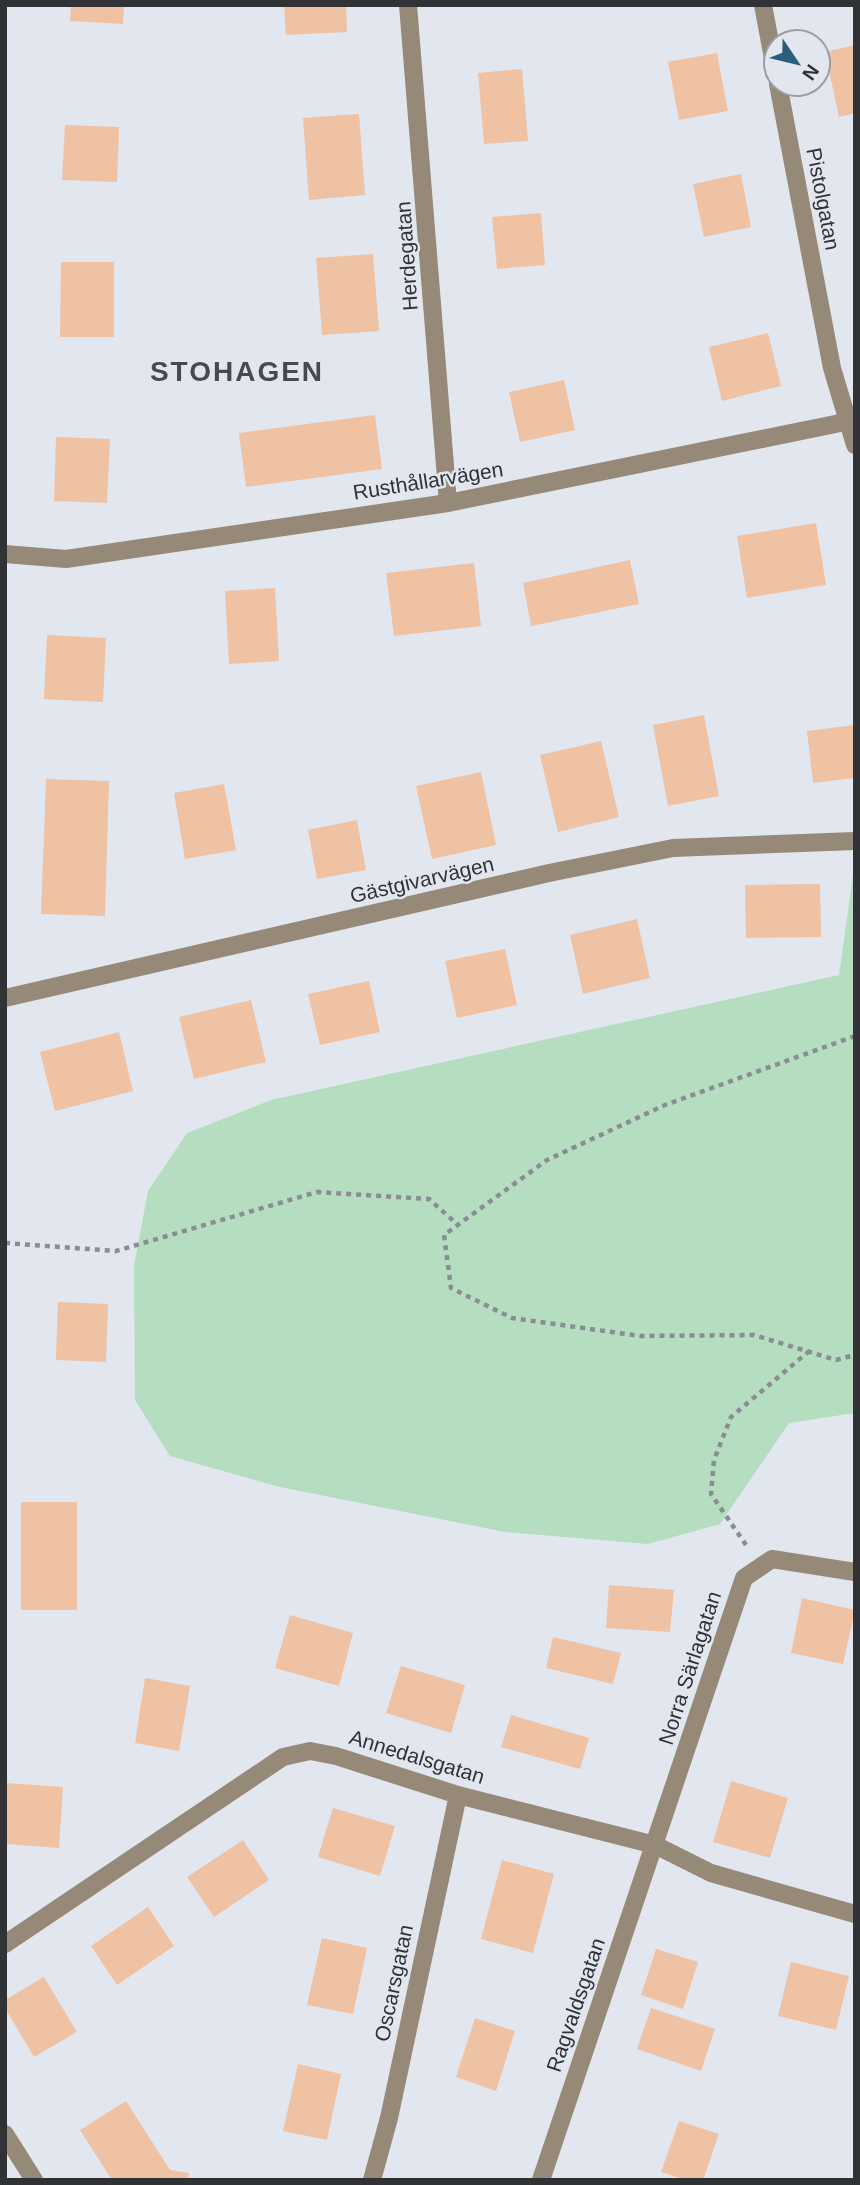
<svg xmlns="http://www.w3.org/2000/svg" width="860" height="2185" viewBox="0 0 860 2185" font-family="Arial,sans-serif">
<rect width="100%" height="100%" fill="#e2e6ef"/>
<!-- green -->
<path fill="#b5ddbf" d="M853 875 855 1413 789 1423 720 1524 648 1544 505 1532 280 1487 170 1456 135 1400 134 1266 148 1191 187 1133 271 1100 839 975Z"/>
<!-- building -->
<path fill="#efc2a4" d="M71 5H124L123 24 70 21Z
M284 5H346L347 32 286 35Z
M855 45V113L839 117 825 52Z
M717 53 728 111 679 120 668 62Z
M522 69 528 141 484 144 478 73Z
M359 114 365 195 309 200 303 118Z
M65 125 119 127 117 182 62 180Z
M741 174 751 227 704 237 693 184Z
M541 213 545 265 497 269 492 217Z
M373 254 379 331 322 335 316 258Z
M61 262H114V337H60Z
M768 333 781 386 722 401 709 347Z
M564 380 575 430 520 442 509 392Z
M375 415 382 469 246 487 239 433Z
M56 437 110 439 107 503 54 501Z
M816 523 826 585 747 598 737 536Z
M630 560 639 604 531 626 523 583Z
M474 563 481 626 394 636 386 573Z
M275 588 279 661 229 664 225 591Z
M47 635 106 638 103 702 44 699Z
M704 715 719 796 668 806 653 725Z
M855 725V778L813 783 807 731Z
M601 741 619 817 558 832 540 755Z
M481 772 496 845 432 859 416 786Z
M46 779 109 781 105 916 41 914Z
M224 784 236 850 185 859 174 793Z
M357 820 366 870 317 879 308 830Z
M820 884 821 937 746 938 745 885Z
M637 919 650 978 583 994 570 935Z
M505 949 517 1005 457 1018 445 961Z
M369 981 380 1032 320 1045 308 994Z
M251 1000 266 1062 194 1079 179 1017Z
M119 1032 133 1091 55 1111 40 1052Z
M58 1302 108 1304 106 1362 56 1360Z
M21 1502H77V1610H21Z
M609 1585 674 1590 670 1632 606 1628Z
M802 1598 855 1610 843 1664 791 1653Z
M290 1615 353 1633 339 1686 275 1668Z
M553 1637 621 1653 613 1684 546 1668Z
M401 1666 465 1685 451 1733 386 1713Z
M145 1678 190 1686 179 1751 135 1743Z
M511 1715 589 1738 580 1769 501 1747Z
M731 1781 788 1798 770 1858 713 1842Z
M6 1783 63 1787 59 1848 5 1844Z
M333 1808 395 1826 380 1876 318 1857Z
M243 1840 269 1880 214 1917 187 1877Z
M502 1860 554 1874 533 1953 481 1939Z
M148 1907 174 1946 117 1985 91 1946Z
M322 1938 367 1948 353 2014 307 2005Z
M656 1949 698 1962 683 2009 641 1995Z
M791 1962 849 1976 836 2030 778 2016Z
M44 1977 77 2032 34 2057 5 2008V2000Z
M651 2008 715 2029 701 2071 637 2049Z
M475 2018 515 2031 496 2091 456 2077Z
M298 2064 341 2074 327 2140 283 2131Z
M126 2101 170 2170 189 2173 188 2180H112L80 2130Z
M679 2121 719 2134 703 2180H685L661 2172Z"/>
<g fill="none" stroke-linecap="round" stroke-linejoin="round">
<!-- path -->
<path stroke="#8a8d93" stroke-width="4.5" stroke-dasharray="5 5" stroke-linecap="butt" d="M855 1036 665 1105 547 1160 444 1235 451 1288 512 1318 640 1336 754 1335 836 1360 855 1355
M5 1243 116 1251 317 1192 429 1199 458 1225
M746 1545 711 1494 714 1460 731 1417 808 1352"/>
<!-- minor -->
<path stroke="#978978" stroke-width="18" d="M408 5 448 503
M763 5 776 74
M778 84 832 368 855 445
M5 554 66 559 448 503 855 420
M5 998 549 873 673 848 855 841
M5 1944 283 1757 310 1751 336 1756 458 1795 655 1845 711 1873 855 1914
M5 2134 34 2180
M372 2180 389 2118 458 1795
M541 2180 744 1578 772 1559 855 1572"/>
</g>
<g text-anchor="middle" stroke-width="5" stroke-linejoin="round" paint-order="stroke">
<!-- street labels -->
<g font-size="21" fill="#303235" stroke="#e2e6ef">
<text transform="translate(823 199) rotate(79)" y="7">Pistolgatan</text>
<text transform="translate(407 256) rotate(-94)" y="7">Herdegatan</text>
<text transform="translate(428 481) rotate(-9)" y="7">Rusthållarvägen</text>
<text transform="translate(422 880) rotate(-13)" y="7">Gästgivarvägen</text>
<text transform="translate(690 1668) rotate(-72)" y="7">Norra Särlagatan</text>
<text transform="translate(417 1757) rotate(17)" y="7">Annedalsgatan</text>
<text transform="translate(394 1983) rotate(-78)" y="7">Oscarsgatan</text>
<text transform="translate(576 2005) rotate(-71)" y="7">Ragvaldsgatan</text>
</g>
<!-- district labels -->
<g font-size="28" font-weight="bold" letter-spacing="2" fill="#464a51" stroke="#e2e6ef">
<text x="237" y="381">STOHAGEN</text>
</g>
</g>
<!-- border -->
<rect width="860" height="2185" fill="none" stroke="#303235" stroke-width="14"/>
<!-- north arrow -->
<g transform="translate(797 63) rotate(125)"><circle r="33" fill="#e2e6ef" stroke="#9b9ea5" stroke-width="2"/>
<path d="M0-5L12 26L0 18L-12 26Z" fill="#2c5e7b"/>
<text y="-10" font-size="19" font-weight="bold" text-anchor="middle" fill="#303235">N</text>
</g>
</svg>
